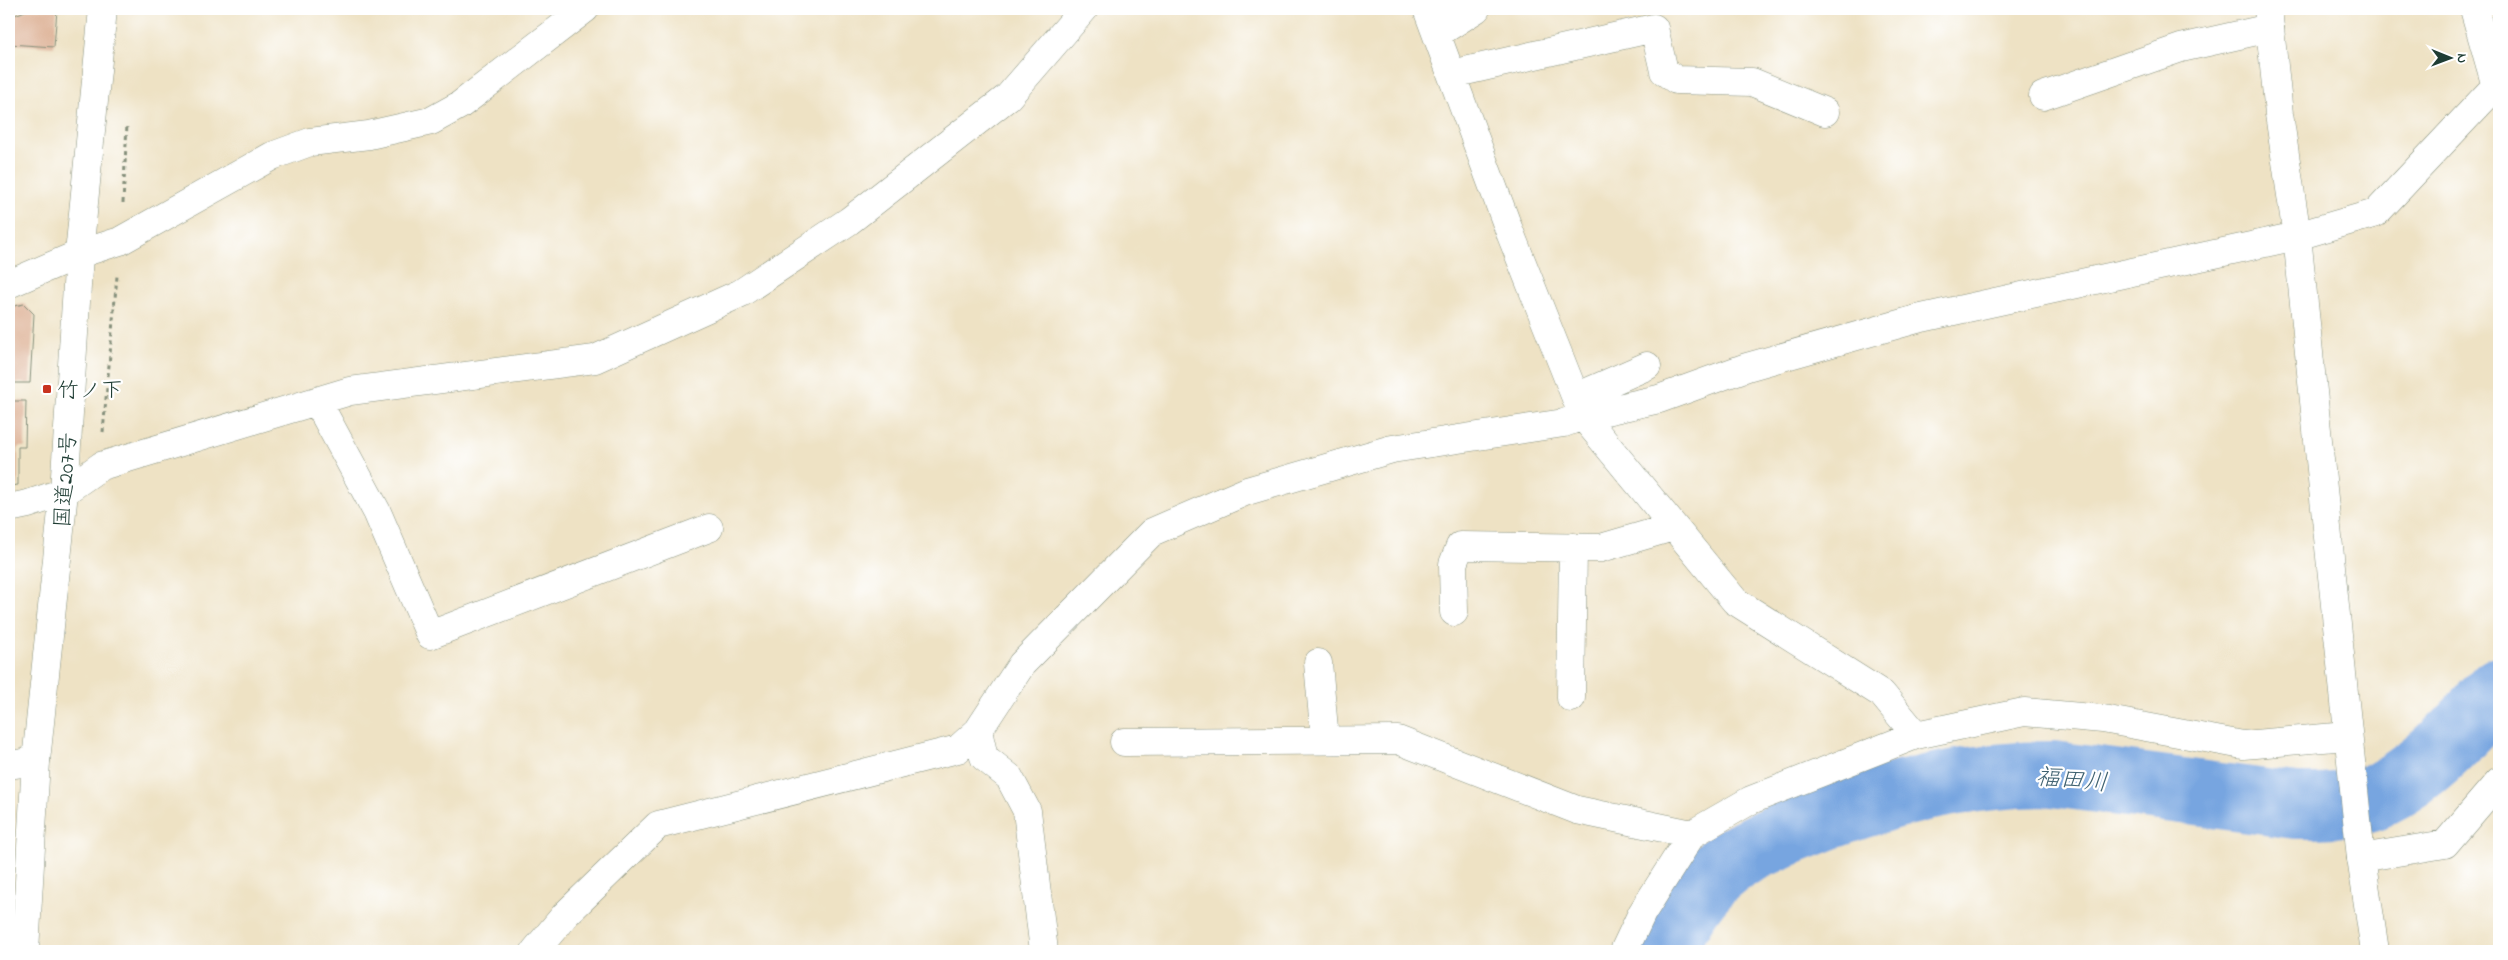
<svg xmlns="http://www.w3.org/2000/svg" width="2508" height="960" viewBox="0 0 2508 960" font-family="'Indie Flower','Klee One',sans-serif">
<rect width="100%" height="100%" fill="#fff"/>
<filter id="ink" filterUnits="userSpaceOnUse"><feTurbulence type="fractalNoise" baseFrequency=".02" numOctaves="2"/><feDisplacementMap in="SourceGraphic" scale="10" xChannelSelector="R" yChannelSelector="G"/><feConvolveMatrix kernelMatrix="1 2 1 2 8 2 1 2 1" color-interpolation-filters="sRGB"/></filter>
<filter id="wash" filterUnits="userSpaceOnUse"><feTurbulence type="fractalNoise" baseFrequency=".0096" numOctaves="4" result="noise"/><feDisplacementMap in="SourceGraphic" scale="20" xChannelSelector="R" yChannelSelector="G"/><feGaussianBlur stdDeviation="1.12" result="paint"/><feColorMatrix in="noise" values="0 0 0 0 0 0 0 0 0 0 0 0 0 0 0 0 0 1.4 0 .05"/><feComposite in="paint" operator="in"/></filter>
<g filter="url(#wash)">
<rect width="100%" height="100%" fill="#eee2c4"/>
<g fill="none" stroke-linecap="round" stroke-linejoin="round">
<!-- river -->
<path stroke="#77a5e0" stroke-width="66" d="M1663 951C1677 920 1696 887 1724 866 1745 850 1771 840 1795 830 1876 796 1965 774 2053 774L2296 806C2316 806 2337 806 2357 802 2410 790 2464 729 2499 689"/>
</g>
<g id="blocks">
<!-- building -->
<path fill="#deb499" d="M30 9 57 10 54 47 9 44 10 17Z
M24 304 34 314 30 383H9V307Z
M9 401H26L25 447H18V485L9 486Z"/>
</g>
</g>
<g filter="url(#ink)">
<use href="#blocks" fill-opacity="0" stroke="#86907c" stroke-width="1"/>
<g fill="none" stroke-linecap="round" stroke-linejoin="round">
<!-- street casing -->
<g stroke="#86907c" stroke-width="29">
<path id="street" d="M1427 9 1509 230 1583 416 1735 601 1882 694 1916 735
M2474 9 2497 90
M1437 34 1476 9
M1452 74 1654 28 1664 71 1676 80 1752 82 1825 112
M2043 96 2181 48 2270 28
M9 284 79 254 120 241 272 156 310 142 369 135 431 121 460 105 585 9
M1576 397 1647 366
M317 401 377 512 430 635 709 528
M9 508 28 504 64 492 101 466 350 391 595 359 741 293 849 221 1008 97 1084 9
M1454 612 1453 564 1460 546 1601 548 1673 527
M1318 663 1325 740
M1571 698 1573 547
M978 731 984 757 1009 777 1027 811 1044 951
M1124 742 1398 740 1577 810 1692 834
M9 765 36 761
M2361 858 2445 844 2499 781
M535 951 565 915 658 825 958 749 978 731 1022 664 1152 532 1247 491 1392 449 1564 423 1583 416 1659 399 1747 367 1917 319 2297 236 2376 213 2491 91 2499 90
M1624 951 1642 913 1692 834 1751 800 1916 735 2024 712 2103 719 2243 745 2347 736"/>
</g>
<!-- secondary casing -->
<g stroke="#86907c" stroke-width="29">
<path id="secondary" d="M2268 9 2279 114 2297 236 2361 858 2375 951"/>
</g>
<!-- highway casing -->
<g stroke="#86907c" stroke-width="29">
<path id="highway" d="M25 951 36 761 64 492 79 254 103 9"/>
</g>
<!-- path -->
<path stroke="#86907c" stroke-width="3" stroke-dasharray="4 4" stroke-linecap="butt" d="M123 203 127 124
M103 432 117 276"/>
<!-- street -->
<use href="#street" stroke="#fff" stroke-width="28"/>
<!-- secondary -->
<use href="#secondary" stroke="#fff" stroke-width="28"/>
<!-- highway -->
<use href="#highway" stroke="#fff" stroke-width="28"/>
</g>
</g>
<!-- markers -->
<rect fill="#c8321e" stroke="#fff" stroke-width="2" x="42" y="384" width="10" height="10" rx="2.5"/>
<g text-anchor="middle" stroke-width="4.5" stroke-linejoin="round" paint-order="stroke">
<!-- poi labels -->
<g font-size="22" fill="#1f3d34" stroke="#fff" text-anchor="start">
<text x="57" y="397">竹ノ下</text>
</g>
<!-- street labels -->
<g font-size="22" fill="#1f3d34" stroke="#fff">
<text transform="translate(64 480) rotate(-86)" y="8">国道207号</text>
</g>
<!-- water labels -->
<g font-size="24" font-style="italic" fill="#3e6170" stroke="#fff">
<text transform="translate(2072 779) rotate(5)" y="8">福田川</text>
</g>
</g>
<!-- margin -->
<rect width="2508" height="960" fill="none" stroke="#fff" stroke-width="30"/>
<!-- north arrow -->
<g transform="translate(2450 58) rotate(91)" stroke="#ffffff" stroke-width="4" paint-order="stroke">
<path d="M0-4L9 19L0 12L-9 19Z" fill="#1f3d34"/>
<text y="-8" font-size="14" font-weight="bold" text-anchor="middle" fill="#1f3d34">N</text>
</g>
</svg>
